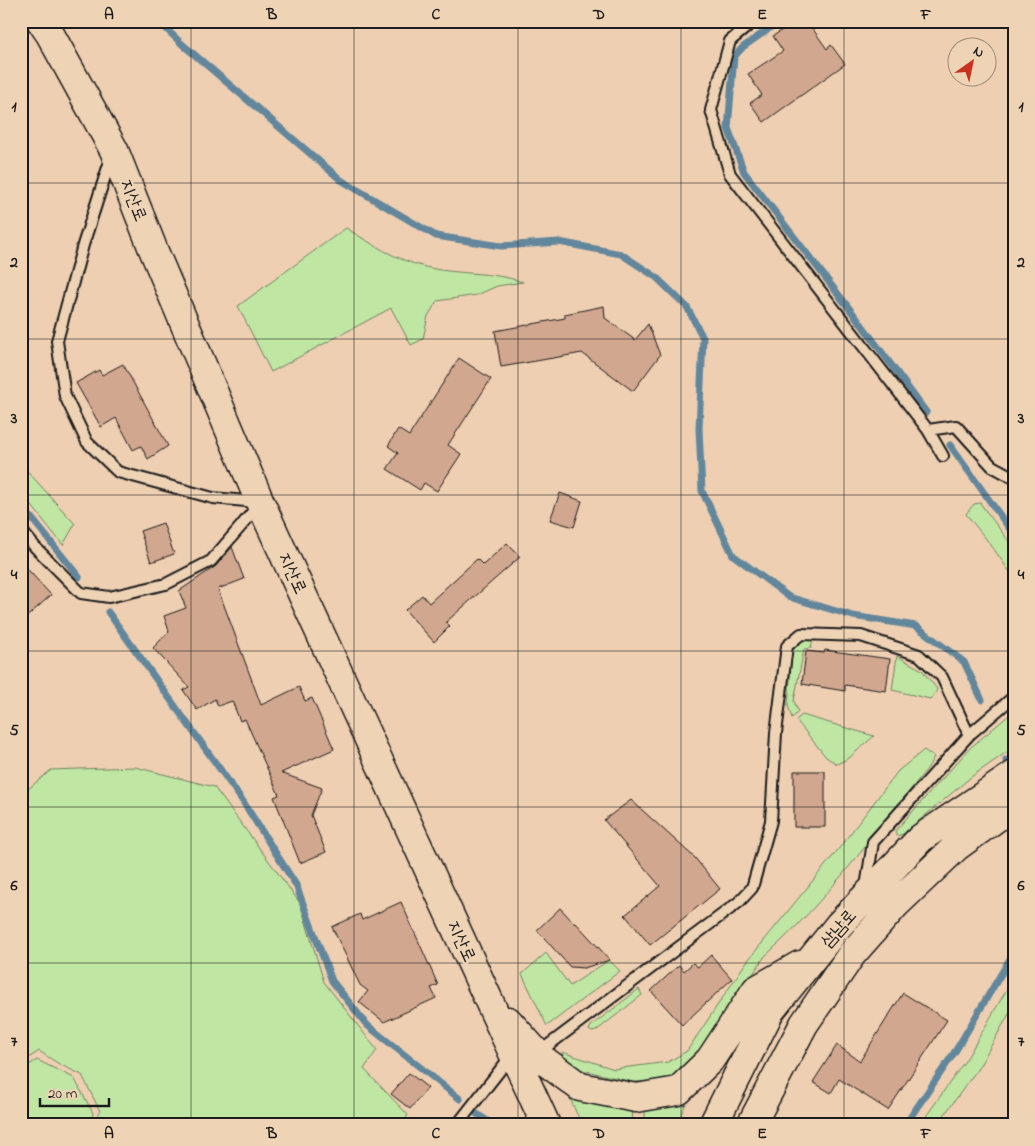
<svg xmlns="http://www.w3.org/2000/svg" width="1035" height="1146" viewBox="0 0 1035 1146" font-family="'Indie Flower','Poor Story',sans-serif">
<rect width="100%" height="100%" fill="#efcfb2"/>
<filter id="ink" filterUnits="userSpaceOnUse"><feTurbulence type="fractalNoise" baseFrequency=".02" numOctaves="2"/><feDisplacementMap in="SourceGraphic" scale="10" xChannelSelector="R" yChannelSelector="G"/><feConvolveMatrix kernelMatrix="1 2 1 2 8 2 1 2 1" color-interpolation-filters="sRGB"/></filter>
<g filter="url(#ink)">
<!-- green -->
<path fill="#bfe7a3" stroke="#6e8260" d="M346 228C372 244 394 259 425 267 457 275 491 271 523 282L497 286 477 295 437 301 428 316 423 339 411 345 391 308 271 372 238 306Z
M21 464 75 524 63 545 21 492Z
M980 503 1014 548V578L991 545 966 514 974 504Z
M804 639 813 640 811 648 804 649 794 701 798 712 792 718 788 706 792 651Z
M897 656 922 670 937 689 935 694 930 699 892 690Z
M1014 711V747L971 777 903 834 897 836 895 831 971 747Z
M802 715 874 736 849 758 837 764 826 757 796 720Z
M924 750 934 757 927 769C876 832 825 903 765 956L692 1065 667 1080 633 1082 578 1069 563 1060 562 1052 614 1069 668 1062 687 1051 745 964 837 851 898 771Z
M135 767 214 787 300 903 324 982 377 1050 364 1069 408 1115 402 1125H95L100 1111 82 1075 59 1064 39 1051 21 1063V795L51 770Z
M546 953 570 986 609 960 620 971 547 1026 522 974Z
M1014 977V1005L979 1067 937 1125H920L967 1058Z
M639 989 642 995 596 1031 592 1032 589 1030 591 1026Z
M37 1060 74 1078 93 1113 90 1125H21V1070Z
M567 1092 633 1106 632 1125H582Z
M689 1095 677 1125H645V1108Z"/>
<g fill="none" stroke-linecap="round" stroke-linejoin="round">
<!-- stream -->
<path stroke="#62879c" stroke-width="7" d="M158 21 182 44 341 180 436 236 501 246 559 242 621 254 656 277 687 307 703 338 699 429 702 491 733 555 789 597 853 616 916 626 964 662 982 700
M780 21 743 47 734 57 728 128 744 172 862 325 926 412
M950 445 1014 535
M21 505 79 577
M108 612 242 800 296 885 332 981 367 1025 460 1099
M1006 760 1010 772
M477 1114 493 1125
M905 1125 956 1050 1014 952"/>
</g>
<!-- building -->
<path fill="#d1a78f" stroke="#1c1c1c" d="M796 21H807L827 49 831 45 845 64 764 122 750 103 762 95 748 74 783 51 773 36Z
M604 306 605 318 635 340 648 324 660 355 633 391 582 353 501 367 495 331 565 318V314Z
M459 358 491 379 448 445 461 454 437 491 424 483 420 490 387 469 398 453 388 446 398 429 409 436Z
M123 364 168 446 148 459 141 446 133 450 116 418 101 427 76 383 99 370 102 375Z
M560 493 582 501 574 527 550 520Z
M163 523 174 554 151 562 140 531Z
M507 543 520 557 446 622 450 626 434 642 405 610 422 595 429 603 477 559 483 565Z
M232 547 244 579 218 589 261 705 299 687 305 701 312 698 334 749 281 773 322 788 311 815 326 852 300 863 274 797 279 795 245 719 240 721 232 701 218 706 215 699 197 710 183 690 189 687 153 648 169 631 164 616 186 608 179 591 216 566Z
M21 562 51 595 21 622Z
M825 650 890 659 886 691 845 685V691L802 684 806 651 824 653Z
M794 771H825V827H794Z
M631 800 695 858 720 889 650 945 625 915 660 886 604 820Z
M401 902 438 985 431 988 436 998 384 1022 359 1002 368 991 360 985 332 927 360 914 362 920Z
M560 908 575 924 576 923 610 960 584 968 570 967 537 930Z
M711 955 732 979 682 1025 651 991 679 965 684 971 693 963 698 967Z
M903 993 947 1020 888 1110 839 1079 831 1093 813 1082 837 1045 860 1061Z
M409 1073 428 1088 410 1109 391 1094Z"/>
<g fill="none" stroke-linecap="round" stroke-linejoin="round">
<!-- lane casing -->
<g stroke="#1c1c1c" stroke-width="14">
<path id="lane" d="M754 21 730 41 711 110 730 174 928 430 943 456
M111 158 83 245 57 341 65 396 87 442 118 472 213 498 257 502
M928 430 956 426 992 466 1014 478
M21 530 35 547 81 593 109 597 166 584 211 561 242 525 259 504
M866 887 873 842 969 735 1011 699
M538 1053 739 902 752 888 771 821 776 733 787 646 801 634 861 636 919 655 942 677 969 735
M457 1125 511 1056"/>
</g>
<!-- secondary casing -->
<g stroke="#1c1c1c" stroke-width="31">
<path id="secondary" d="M41 21 50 34 114 150 153 249 260 502 546 1125
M508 1021 542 1059 580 1087 636 1098 678 1091 710 1060 756 990 800 965
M713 1125 770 1011 839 925 921 838 1014 775
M751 1125 804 1024 852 954 896 904 956 847 1014 805"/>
</g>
<!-- lane -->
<use href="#lane" stroke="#eed3b5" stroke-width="10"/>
<!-- secondary -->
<use href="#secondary" stroke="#eed3b5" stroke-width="28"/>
</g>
</g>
<!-- grid -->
<path fill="none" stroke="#1c1c1c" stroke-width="1" stroke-opacity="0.55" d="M191 21V1125M354 21V1125M518 21V1125M681 21V1125M844 21V1125M21 183H1014M21 339H1014M21 495H1014M21 651H1014M21 807H1014M21 963H1014"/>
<g text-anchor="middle" stroke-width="4.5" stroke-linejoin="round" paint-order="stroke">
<!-- street labels -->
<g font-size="18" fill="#1c1c1c" stroke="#eed3b5">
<text transform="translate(134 200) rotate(68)" y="6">지산로</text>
<text transform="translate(293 573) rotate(65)" y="6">지산로</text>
<text transform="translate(838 928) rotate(-49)" y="6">삼남로</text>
<text transform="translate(462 941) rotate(65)" y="6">지산로</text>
</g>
</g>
<!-- margin -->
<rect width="1035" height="1146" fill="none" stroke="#eed3b5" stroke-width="55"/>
<!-- north arrow -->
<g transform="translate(972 62) rotate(33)"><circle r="24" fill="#eed3b5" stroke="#9a8a78"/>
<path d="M0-4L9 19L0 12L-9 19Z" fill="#c8321e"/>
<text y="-8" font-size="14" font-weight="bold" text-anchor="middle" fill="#1c1c1c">N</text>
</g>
<!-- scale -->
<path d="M40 1098v8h69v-8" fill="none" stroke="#1c1c1c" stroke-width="2.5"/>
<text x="48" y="1098" font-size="15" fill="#1c1c1c" stroke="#eed3b5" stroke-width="4" paint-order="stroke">20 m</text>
<rect x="28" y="28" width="980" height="1090" fill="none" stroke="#1c1c1c" stroke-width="2"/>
<g font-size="16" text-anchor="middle" font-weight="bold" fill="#1c1c1c">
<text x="109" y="19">A</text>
<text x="272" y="19">B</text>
<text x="436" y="19">C</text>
<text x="599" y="19">D</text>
<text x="762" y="19">E</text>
<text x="926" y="19">F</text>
<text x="14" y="111">1</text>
<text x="1021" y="111">1</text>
<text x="14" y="267">2</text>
<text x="1021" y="267">2</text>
<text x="14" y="423">3</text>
<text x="1021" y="423">3</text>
<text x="14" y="579">4</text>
<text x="1021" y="579">4</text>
<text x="14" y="735">5</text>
<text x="1021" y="735">5</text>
<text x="14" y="890">6</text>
<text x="1021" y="890">6</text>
<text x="14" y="1046">7</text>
<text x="1021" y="1046">7</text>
<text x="109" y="1138">A</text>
<text x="272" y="1138">B</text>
<text x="436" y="1138">C</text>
<text x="599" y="1138">D</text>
<text x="762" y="1138">E</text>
<text x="926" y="1138">F</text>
</g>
</svg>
